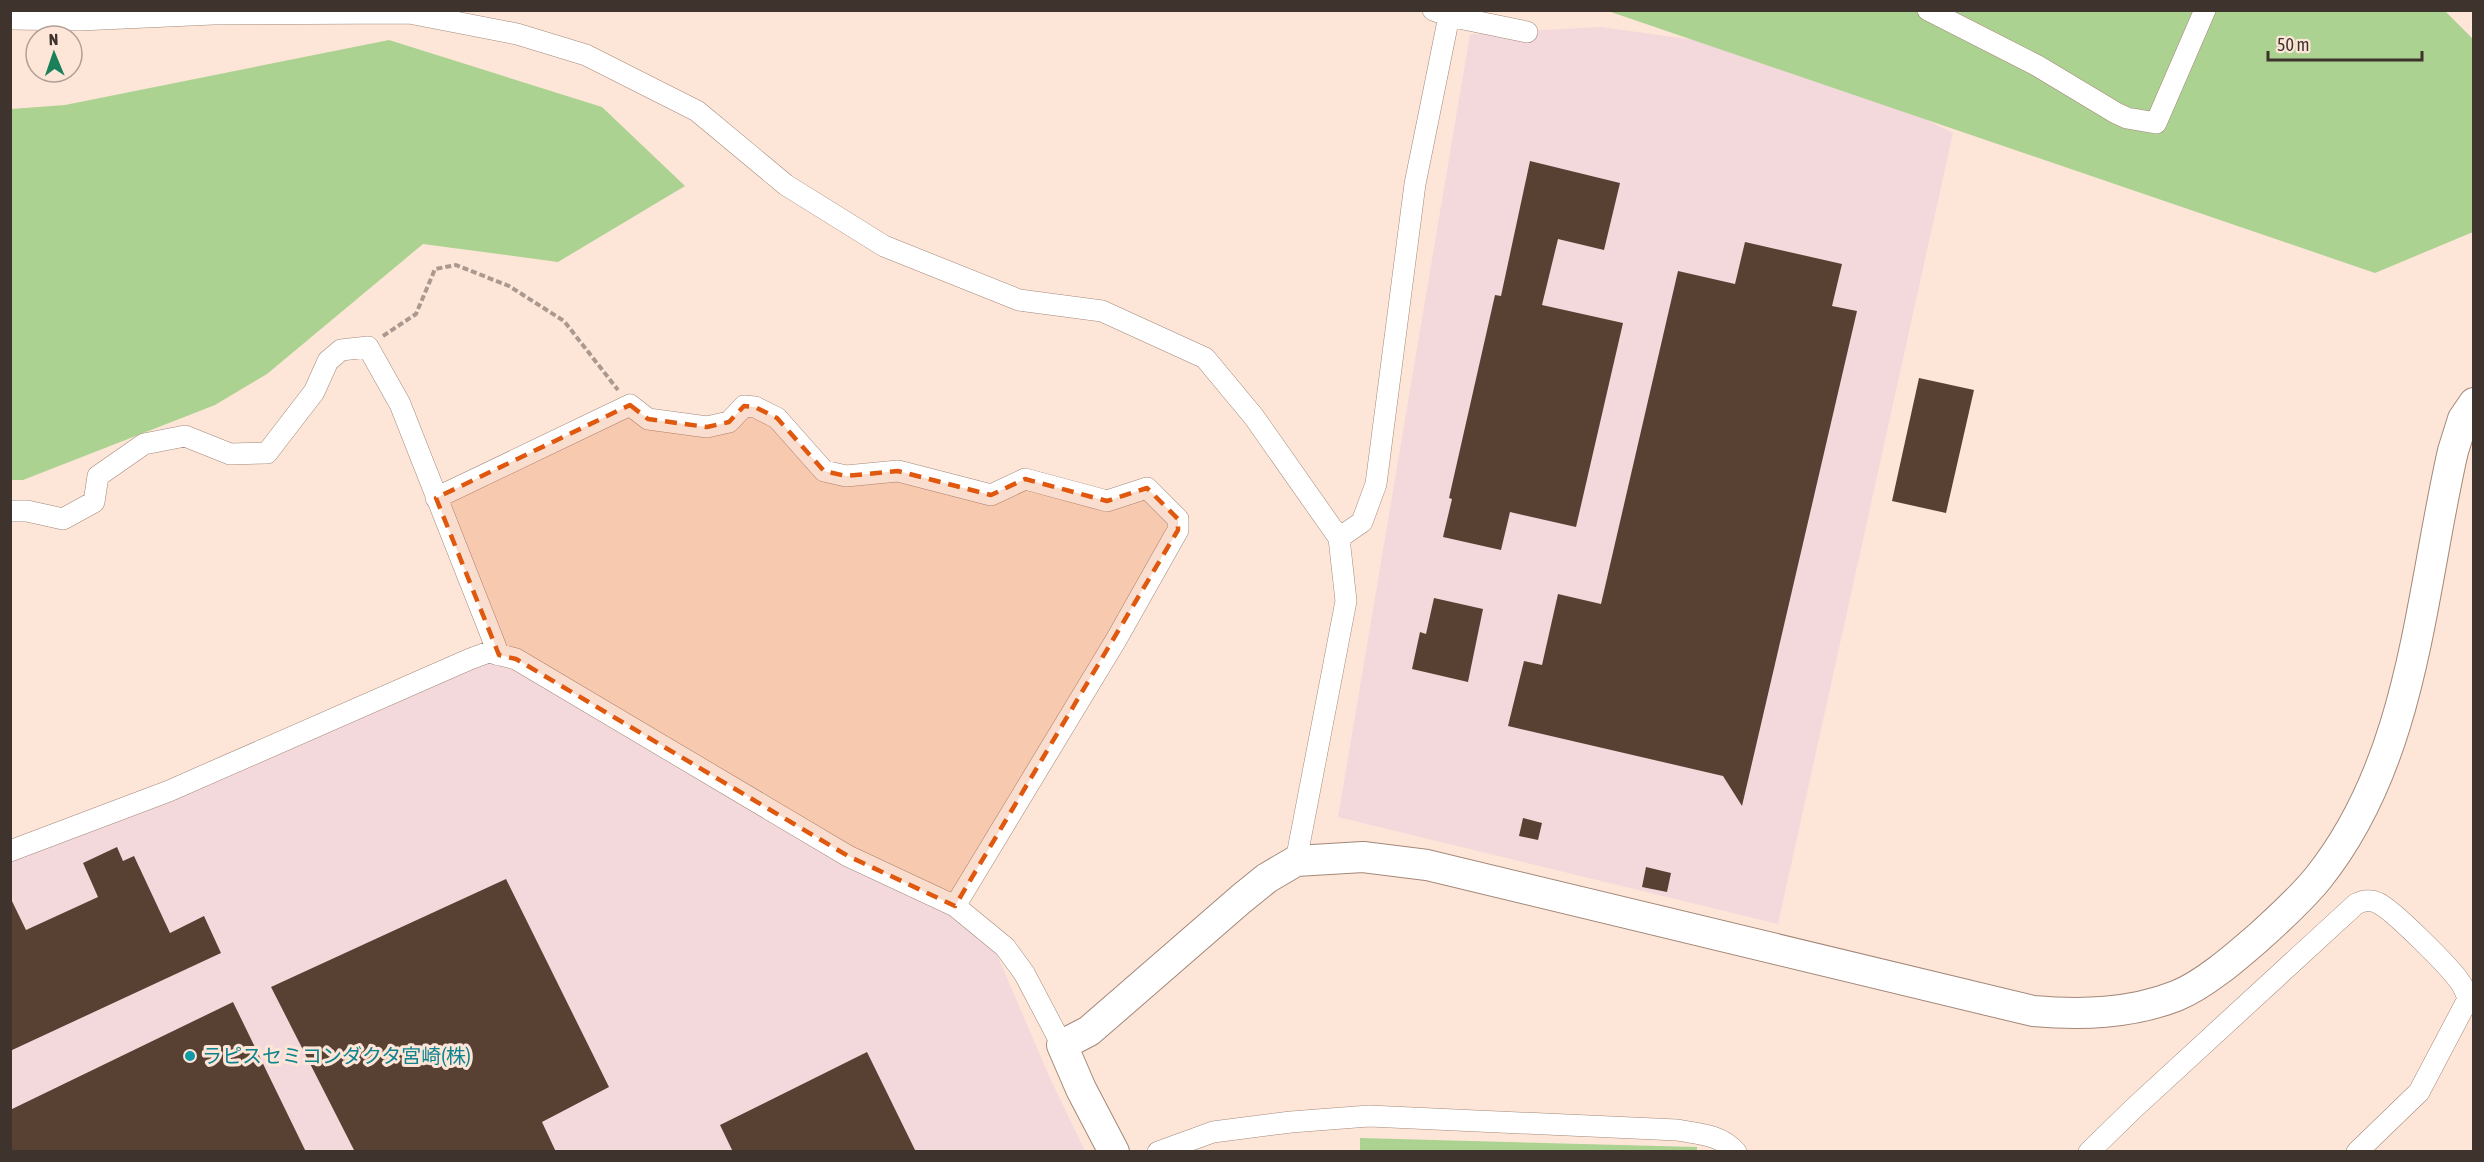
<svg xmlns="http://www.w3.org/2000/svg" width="2484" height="1162" viewBox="0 0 2484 1162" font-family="'Asap Condensed','Noto Sans JP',sans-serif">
<rect width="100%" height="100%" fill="#fde6d8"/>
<!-- industrial -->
<path fill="#f4d9dc" d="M1601 27 1791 53 1953 133 1778 924 1338 817 1470 34Z
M504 652 989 936 1050 1078 1085 1151 11 1152V858Z"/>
<!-- green -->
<path fill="#acd291" d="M1608 11H2445L2473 39V232L2375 273Z
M389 40 602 107 685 186 558 262 423 244 267 374 215 405 23 480H11V109L65 105Z
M1360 1138 1697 1147V1151L1360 1152Z"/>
<!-- building -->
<path fill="#584133" d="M1530 161 1620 183 1604 250 1558 239 1542 305 1623 323 1576 527 1510 512 1501 550 1443 537 1452 499 1449 498 1495 295 1501 296Z
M1745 242 1842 264 1832 306 1857 311 1742 806 1723 776 1508 726 1524 661 1542 665 1558 594 1601 604 1678 271 1735 284Z
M1919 378 1974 390 1946 513 1892 501Z
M1434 598 1483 609 1468 682 1412 669 1420 632 1426 634Z
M1523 818 1542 823 1538 840 1519 836Z
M117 847 123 861 134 856 170 933 204 916 221 953 10 1051V897L26 930 98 897 83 863Z
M1646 867 1671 873 1667 892 1642 887Z
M506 879 609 1087 542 1122 556 1152H355L271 987Z
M233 1002 306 1152H10V1110Z
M867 1052 916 1152H733L720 1125Z"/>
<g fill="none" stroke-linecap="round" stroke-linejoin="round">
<!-- street casing -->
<g stroke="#a38879" stroke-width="22">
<path id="street" d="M1433 10 1449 16 1527 32
M1928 10 2036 65 2116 113 2127 118 2156 123 2205 10
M10 19 80 20 213 14 409 13 517 34 586 55 697 111 786 185 884 246 1019 300 1102 311 1205 358 1254 417 1339 538 1346 601 1296 861
M436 498 630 405 648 419 707 427 729 422 744 406 755 407 777 418 824 471 846 476 898 471 991 495 1025 479 1107 501 1147 488 1178 519V530L1116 640 955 906
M10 511H27L63 519 94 502 98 476 144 444 185 436 230 454 267 453 314 392 328 361 341 350 368 347 400 404 499 655
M1339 538 1362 522 1376 484 1415 184 1449 16
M10 851 169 791 470 659 489 652 516 659 848 856 955 906 1005 947 1024 973 1062 1045
M1158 1152 1213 1132 1291 1122 1369 1116 1677 1130C1699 1134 1720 1134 1736 1152
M2089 1152 2133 1109 2356 904C2364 900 2370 899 2378 903 2393 910 2450 967 2460 982 2464 987 2466 993 2468 999L2419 1092 2357 1152"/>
</g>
<!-- secondary casing -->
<g stroke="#a38879" stroke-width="32">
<path id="secondary" d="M1114 1152 1081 1089 1062 1045 1089 1031 1241 899 1267 878 1296 861 1363 857 1427 865 2033 1011C2081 1015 2130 1014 2176 996 2204 985 2237 956 2260 936 2280 918 2301 899 2318 878 2414 758 2420 595 2453 451L2463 419 2474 403"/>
</g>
<!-- path -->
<path stroke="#ab998f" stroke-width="4" stroke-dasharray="6 3" stroke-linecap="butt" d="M383 336 416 314 435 269 456 265 509 286 564 321 618 390"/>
<!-- street -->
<use href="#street" stroke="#fff" stroke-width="21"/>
<!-- secondary -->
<use href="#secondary" stroke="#fff" stroke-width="30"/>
</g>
<!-- marked area -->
<path fill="#e0570e" fill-opacity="0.2" stroke="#e0570e" stroke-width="4.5" stroke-dasharray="12 8" stroke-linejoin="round" d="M630 405 648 419 707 427 729 422 744 406 755 407 777 418 824 471 846 476 898 471 991 495 1025 479 1107 501 1147 488 1178 519V530L955 906 848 856 516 659 499 655 436 498Z"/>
<!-- markers -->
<circle fill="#0f9aa8" stroke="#fde6d8" stroke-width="2" cx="190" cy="1056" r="6"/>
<g text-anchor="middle" stroke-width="6" stroke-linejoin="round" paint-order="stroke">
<!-- culture labels -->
<g font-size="20" fill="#0d838f" stroke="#fde6d8" text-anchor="start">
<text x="202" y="1063">ラピスセミコンダクタ宮崎(株)</text>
</g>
</g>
<!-- border -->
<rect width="2484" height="1162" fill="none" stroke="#3e332d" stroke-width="24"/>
<!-- north arrow -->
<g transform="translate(54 54) rotate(358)"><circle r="28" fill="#fde6d8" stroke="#b19e94" stroke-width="1.5"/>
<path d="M0-4.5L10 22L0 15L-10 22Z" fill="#1a805a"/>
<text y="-9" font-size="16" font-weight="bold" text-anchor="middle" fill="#3e332d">N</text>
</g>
<!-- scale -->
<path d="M2268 51v9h154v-9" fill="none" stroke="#3e332d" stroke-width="3"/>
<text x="2277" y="51" font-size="18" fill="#3e332d" stroke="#fde6d8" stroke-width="4.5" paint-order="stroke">50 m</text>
</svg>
